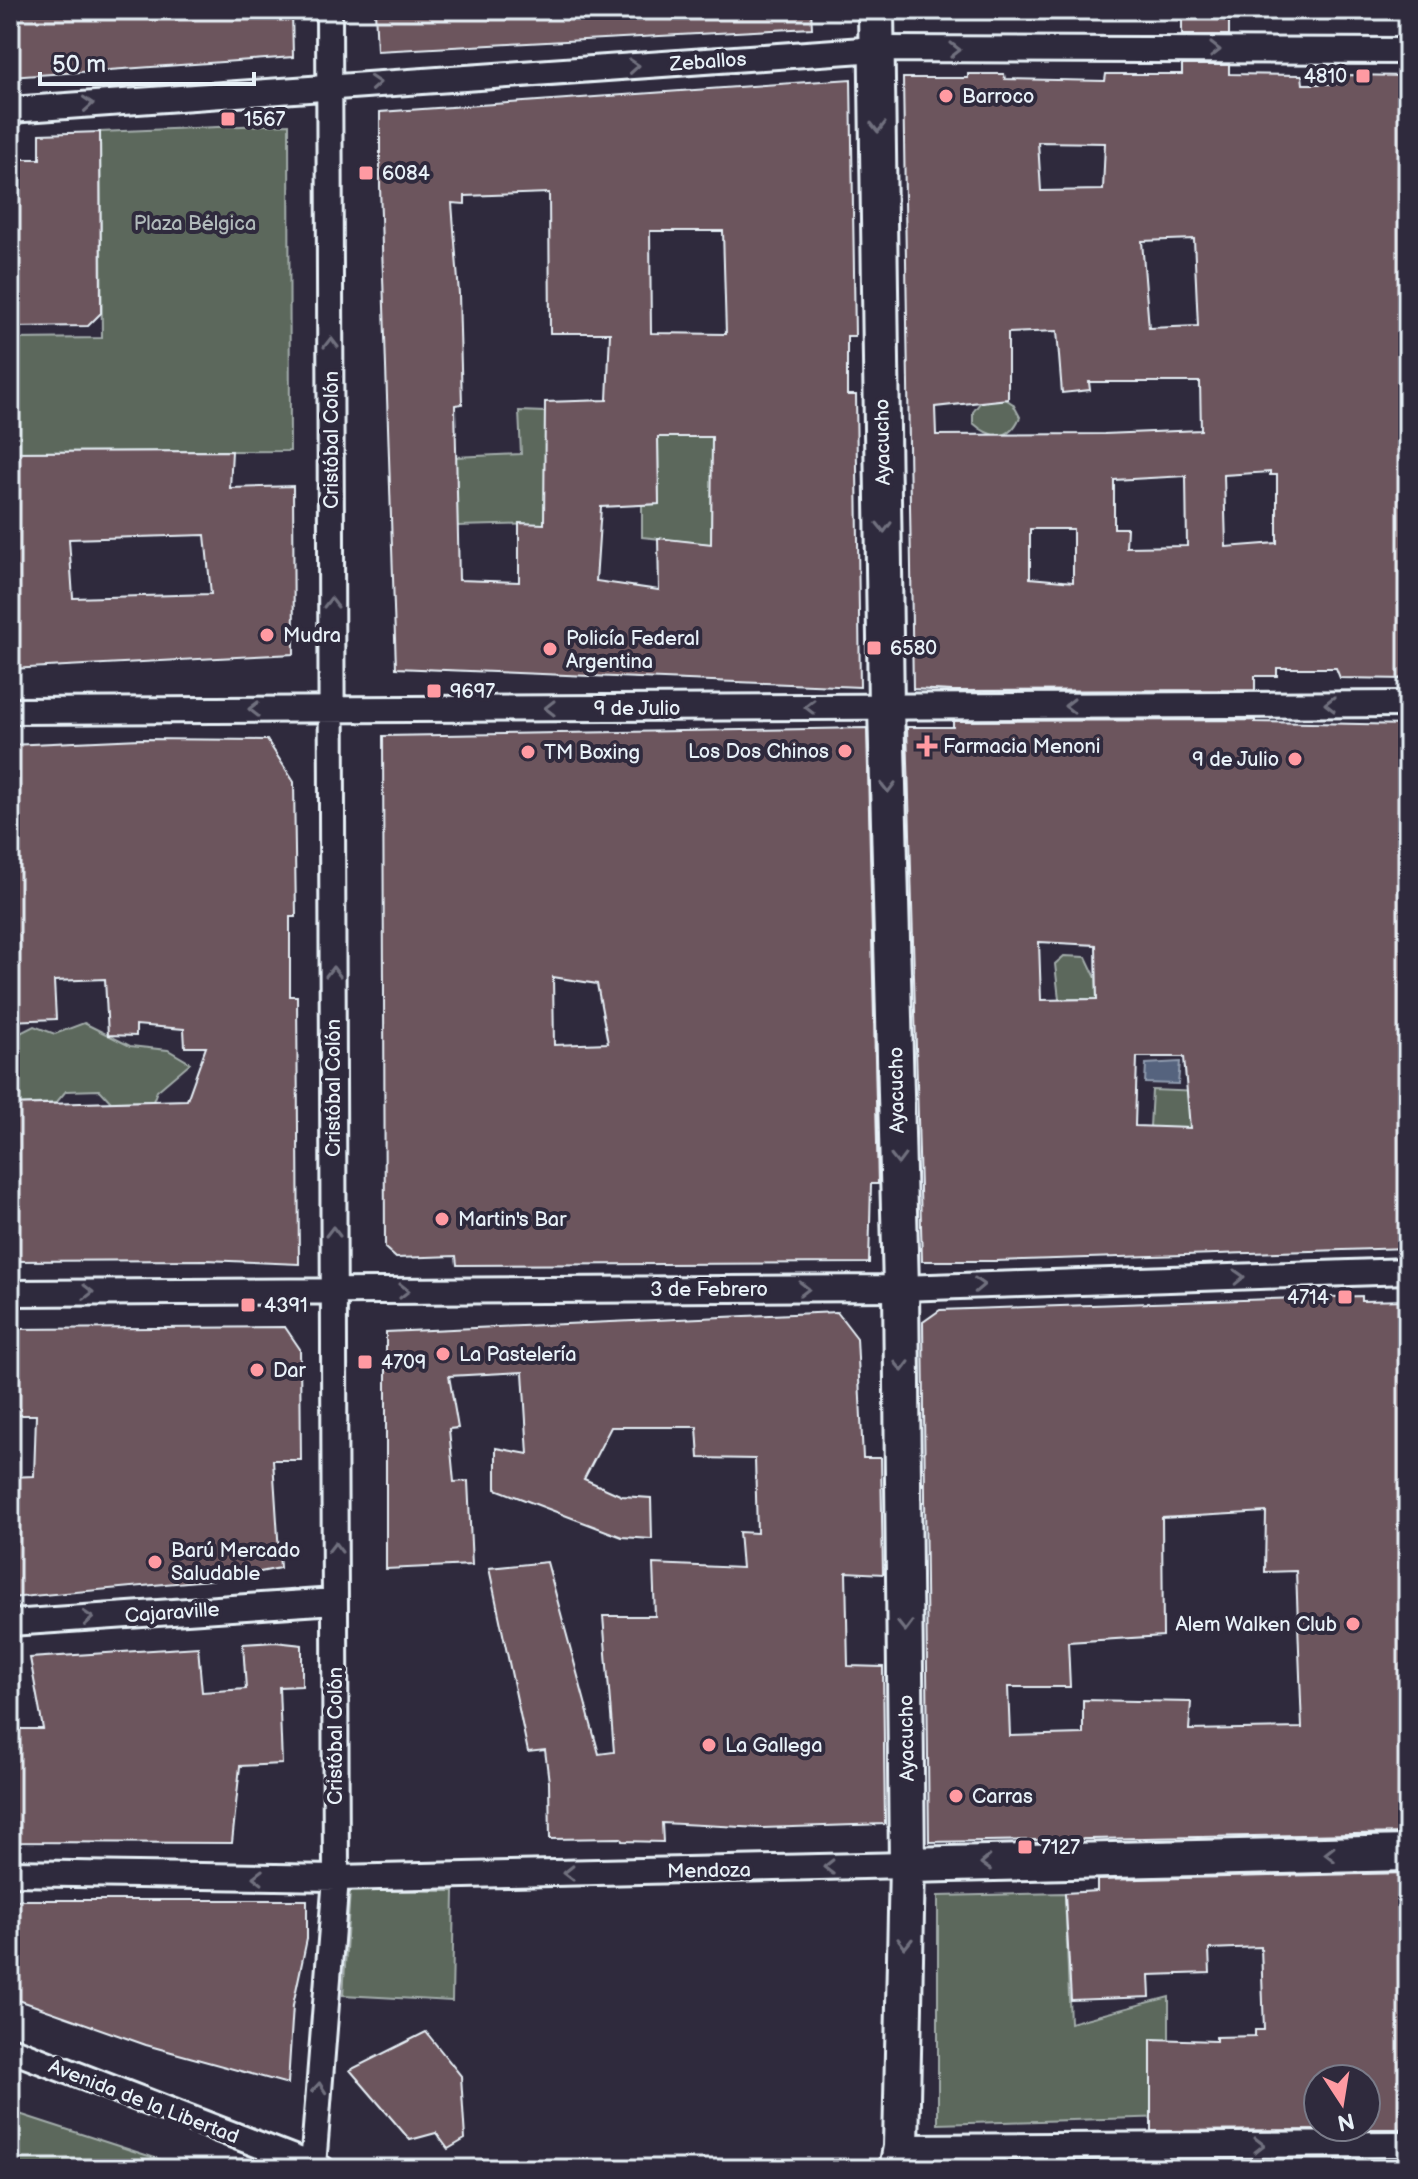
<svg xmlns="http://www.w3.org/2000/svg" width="1418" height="2179" viewBox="0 0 1418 2179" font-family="'Balsamiq Sans',sans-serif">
<rect width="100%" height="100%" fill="#2f2a3d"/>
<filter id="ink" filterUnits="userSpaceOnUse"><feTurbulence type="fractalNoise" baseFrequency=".0125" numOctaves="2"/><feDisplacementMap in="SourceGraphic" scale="16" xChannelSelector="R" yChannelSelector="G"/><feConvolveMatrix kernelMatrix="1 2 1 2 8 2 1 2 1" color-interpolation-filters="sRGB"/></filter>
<g filter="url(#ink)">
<!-- green -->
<path fill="#5c685c" stroke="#a2acaa" stroke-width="2" d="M289 124 290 451 10 452 12 339 102 338 100 132Z
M1001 396 1013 404 1020 417C1009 442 991 439 973 423V412L980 403Z
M519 411 545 412V524L457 526 455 457 521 454Z
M658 437H738L712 473 711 544 642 537V505L659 504Z
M1064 956 1086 957 1096 978 1097 999H1059L1055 964Z
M84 1023 130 1046 168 1050 190 1063 157 1091 153 1101 111 1102 100 1090 66 1091 56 1103 10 1105V1038L34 1026 55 1034Z
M1152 1090 1298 1096 1294 1134 1150 1127Z
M350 1891H454L452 2001 343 1995Z
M1065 1893 1070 2023 1169 1997V2117L938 2124V1896Z
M10 2111 189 2169H10Z"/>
<!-- water -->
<path fill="#55637e" stroke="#909caf" stroke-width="2" d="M1180 1062 1178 1084 1145 1083 1146 1064Z"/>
<!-- building -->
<path fill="#6c545d" stroke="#e8f1f8" stroke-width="2" fill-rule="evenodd" d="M10 10H292L293 57 10 77Z
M375 10H811L812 28 377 51Z
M1182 10H1229V35H1182Z
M1182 65H1229V74L1302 75 1303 84H1345V75L1408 76V679L1340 678 1336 668H1277V676H1255V690L953 691 913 689 903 78H968V74H1004L1005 79 1105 81 1106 74H1182ZM1038 142 1105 143 1103 190 1041 191ZM1194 239 1198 326 1149 328 1142 241ZM1057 331 1062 393 1090 390 1089 382H1200L1201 430 1104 434 936 435 935 407 1008 399V333ZM1270 472V475H1277V543L1226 547 1224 475ZM1186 476 1187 546 1126 547 1127 528H1114V480ZM1030 529H1073V582L1030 578Z
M851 79 855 336H847V395H856L860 687 396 668 380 186V112ZM549 193 550 333H610L607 400 545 402 544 524 519 523V582L459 580 455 405 462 404 459 294 452 203 465 204V196ZM650 231H723L726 334 651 333ZM658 437H712L711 544 658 538 659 590 596 581 601 507 659 504Z
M100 132 101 313 88 326 10 327V159H40V134Z
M232 451 230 488 293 486 294 654 10 669V452ZM205 535 211 594 73 598 69 539Z
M1255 720V722L1408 725V1248L994 1261H922L907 727H953V721ZM1039 942 1096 945 1097 999 1041 1000ZM1137 1057H1184L1190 1128 1135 1126Z
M867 728 878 1184H871L869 1263 457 1265 456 1256 396 1258 385 1248 383 736ZM553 977 597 984 608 1043 554 1045Z
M140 739 267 740 294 782 296 917H290V996H297L299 1264 206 1260 10 1261V1105L187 1100 206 1047H185L184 1029 136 1025V1036L108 1035 105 979 54 981 56 1019 10 1021V745Z
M1362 1296V1301L1408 1300V1833L929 1842 923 1322 940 1310ZM1266 1512 1265 1572 1296 1571 1302 1728 1189 1730 1191 1702 1083 1700V1734L1010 1736 1008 1687H1070L1068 1642 1163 1636 1162 1518Z
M837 1312 857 1338 863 1458H881L883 1574 846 1572 848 1666 883 1667 885 1824 762 1828 662 1823 663 1842 622 1841 621 1838 550 1839 549 1782 545 1750 528 1752 489 1568 547 1562 599 1754 614 1752 603 1616H655L653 1564 742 1568 739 1532 757 1533 755 1459 699 1458 697 1427H611L584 1479 622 1496 651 1498 652 1539 622 1537 496 1489V1448L528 1454 523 1372 449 1376 458 1428 449 1429 454 1482 468 1481 472 1565 386 1569V1332Z
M285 1327 300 1349 301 1460H273L280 1568 231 1578 10 1598V1477L34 1476 36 1415H10V1329Z
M275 1642 302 1645V1686L279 1687 282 1764 240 1766 232 1843 10 1842V1729H43L30 1658 198 1647 202 1692 246 1689 243 1644Z
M1408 1873V2129H1366V2079H1318V2130L1151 2131V2039L1216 2041V2037L1255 2036V2030H1264L1261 1947 1209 1949 1210 1973 1149 1975 1150 1997 1071 2000 1065 1893 1097 1891V1880Z
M10 1900H307V1939L293 2005 288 2084 146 2045 10 1997Z
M426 2032 461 2076 465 2139 448 2149 436 2133 410 2140 350 2070Z"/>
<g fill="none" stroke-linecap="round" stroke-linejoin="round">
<!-- minor casing -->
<g stroke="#e8f1f8" stroke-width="30">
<path id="minor" d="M10 110 877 49 1408 51
M10 711 1408 704
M10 1293 901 1288 1408 1271
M10 1623 335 1601
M10 1873 336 1878 907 1865
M10 2049 322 2169
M901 2147 1408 2144
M313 2166 336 1878 329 10"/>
</g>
<!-- secondary casing -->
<g stroke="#e8f1f8" stroke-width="40">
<path id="secondary" d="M876 10 886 707 901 1288 907 1865 901 2147 897 2169
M907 1865 1408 1853"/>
</g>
<!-- minor -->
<use href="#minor" stroke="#2f2a3d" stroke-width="24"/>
<!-- secondary -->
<use href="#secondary" stroke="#2f2a3d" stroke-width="34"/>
</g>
<!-- one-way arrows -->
<defs><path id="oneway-chevron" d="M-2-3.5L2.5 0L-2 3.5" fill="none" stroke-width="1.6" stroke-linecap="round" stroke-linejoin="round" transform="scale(2)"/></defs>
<g stroke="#70707e">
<use href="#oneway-chevron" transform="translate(955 50)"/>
<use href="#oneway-chevron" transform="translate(1215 50)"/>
<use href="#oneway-chevron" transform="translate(634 66) rotate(-4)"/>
<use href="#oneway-chevron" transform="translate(375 83) rotate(-4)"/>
<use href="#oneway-chevron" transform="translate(88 104) rotate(-4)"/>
<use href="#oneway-chevron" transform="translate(878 127) rotate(89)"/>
<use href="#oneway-chevron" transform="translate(331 343) rotate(-90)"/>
<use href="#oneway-chevron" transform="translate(884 527) rotate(89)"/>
<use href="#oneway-chevron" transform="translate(331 603) rotate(-90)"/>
<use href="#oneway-chevron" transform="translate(1330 704) rotate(180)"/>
<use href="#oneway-chevron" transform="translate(1070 706) rotate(180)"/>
<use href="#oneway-chevron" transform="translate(810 707) rotate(180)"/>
<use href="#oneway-chevron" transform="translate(550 708) rotate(180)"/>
<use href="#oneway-chevron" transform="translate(254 709) rotate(180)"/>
<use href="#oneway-chevron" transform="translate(888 787) rotate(89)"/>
<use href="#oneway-chevron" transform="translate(333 972) rotate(-90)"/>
<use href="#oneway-chevron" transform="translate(898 1159) rotate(89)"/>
<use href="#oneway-chevron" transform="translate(333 1232) rotate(-90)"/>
<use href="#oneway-chevron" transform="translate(1239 1277) rotate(-2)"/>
<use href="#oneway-chevron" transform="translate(979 1285) rotate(-2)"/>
<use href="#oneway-chevron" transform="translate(804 1289)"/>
<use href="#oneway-chevron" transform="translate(404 1291)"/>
<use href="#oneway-chevron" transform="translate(88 1292)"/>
<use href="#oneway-chevron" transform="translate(902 1366) rotate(89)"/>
<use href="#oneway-chevron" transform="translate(335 1548) rotate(-90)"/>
<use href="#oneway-chevron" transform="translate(88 1618) rotate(-4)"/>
<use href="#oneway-chevron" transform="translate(905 1626) rotate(89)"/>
<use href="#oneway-chevron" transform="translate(1330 1854) rotate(179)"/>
<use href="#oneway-chevron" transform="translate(986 1863) rotate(178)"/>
<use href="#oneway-chevron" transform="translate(829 1867) rotate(179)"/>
<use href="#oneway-chevron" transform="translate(569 1873) rotate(179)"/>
<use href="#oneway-chevron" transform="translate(258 1877) rotate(-179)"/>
<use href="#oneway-chevron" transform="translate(905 1943) rotate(91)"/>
<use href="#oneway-chevron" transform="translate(319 2088) rotate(-85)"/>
<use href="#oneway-chevron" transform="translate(1259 2145)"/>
</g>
</g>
<!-- markers -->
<g fill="#ff9aa2" stroke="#2f2a3d" stroke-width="3">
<rect x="1355" y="68" width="16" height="16" rx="4"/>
<circle cx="946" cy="96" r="8"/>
<rect x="220" y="111" width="16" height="16" rx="4"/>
<rect x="358" y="165" width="16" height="16" rx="4"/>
<circle cx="267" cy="635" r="8"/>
<rect x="866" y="640" width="16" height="16" rx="4"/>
<circle cx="550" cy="649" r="8"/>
<rect x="426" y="683" width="16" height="16" rx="4"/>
<path d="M923 734h8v8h8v8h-8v8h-8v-8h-8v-8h8z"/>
<circle cx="845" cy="751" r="8"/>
<circle cx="528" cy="752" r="8"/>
<circle cx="1295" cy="759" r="8"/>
<circle cx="442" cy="1219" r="8"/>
<rect x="1337" y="1289" width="16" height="16" rx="4"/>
<rect x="240" y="1297" width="16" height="16" rx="4"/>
<circle cx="443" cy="1354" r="8"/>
<rect x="357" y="1354" width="16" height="16" rx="4"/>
<circle cx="257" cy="1370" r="8"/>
<circle cx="155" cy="1562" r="8"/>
<circle cx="1353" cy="1624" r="8"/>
<circle cx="709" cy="1745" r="8"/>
<circle cx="956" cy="1796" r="8"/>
<rect x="1017" y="1839" width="16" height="16" rx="4"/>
</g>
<g text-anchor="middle" stroke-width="8" stroke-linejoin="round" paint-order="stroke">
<!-- street labels -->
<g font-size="20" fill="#e8f1f8" stroke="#2f2a3d">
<text transform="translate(708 61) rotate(-4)" y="7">Zeballos</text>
<text transform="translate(331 440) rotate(-90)" y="7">Cristóbal Colón</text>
<text transform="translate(882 442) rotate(-91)" y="7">Ayacucho</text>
<text x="637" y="715">9 de Julio</text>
<text transform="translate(333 1088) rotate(-90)" y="7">Cristóbal Colón</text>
<text transform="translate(896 1090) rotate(-91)" y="7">Ayacucho</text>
<text x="709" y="1296">3 de Febrero</text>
<text transform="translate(172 1612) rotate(-4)" y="7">Cajaraville</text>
<text transform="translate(335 1736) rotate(-90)" y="7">Cristóbal Colón</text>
<text transform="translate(906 1738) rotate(-91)" y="7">Ayacucho</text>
<text transform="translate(709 1870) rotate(-1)" y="7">Mendoza</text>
<text transform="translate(144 2101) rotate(21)" y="7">Avenida de la Libertad</text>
</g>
<!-- poi labels -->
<g font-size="20" fill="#e8f1f8" stroke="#2f2a3d" text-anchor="start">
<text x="1347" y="83" text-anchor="end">4810</text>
<text x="962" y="103">Barroco</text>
<text x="244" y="126">1567</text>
<text x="382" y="180">6084</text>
<text x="283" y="642">Mudra</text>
<text x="566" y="645">Policía Federal<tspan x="566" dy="23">Argentina</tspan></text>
<text x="890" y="655">6580</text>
<text x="450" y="698">9697</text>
<text x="943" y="753">Farmacia Menoni</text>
<text x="829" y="758" text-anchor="end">Los Dos Chinos</text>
<text x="544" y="759">TM Boxing</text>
<text x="1279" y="766" text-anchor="end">9 de Julio</text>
<text x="458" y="1226">Martin's Bar</text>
<text x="1329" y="1304" text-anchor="end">4714</text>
<text x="264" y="1312">4391</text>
<text x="459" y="1361">La Pastelería</text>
<text x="381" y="1369">4709</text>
<text x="273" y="1377">Dar</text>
<text x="171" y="1557">Barú Mercado<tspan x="171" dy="23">Saludable</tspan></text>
<text x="1337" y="1631" text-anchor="end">Alem Walken Club</text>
<text x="725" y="1752">La Gallega</text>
<text x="972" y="1803">Carras</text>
<text x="1041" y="1854">7127</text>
</g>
<!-- park labels -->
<g font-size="20" fill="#b0baba" stroke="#2f2a3d">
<text x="195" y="230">Plaza Bélgica</text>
</g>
</g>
<!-- margin -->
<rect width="1418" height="2179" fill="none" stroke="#2f2a3d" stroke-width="40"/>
<rect x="20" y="20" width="1378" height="2139" fill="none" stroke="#e8f1f8" stroke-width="3" filter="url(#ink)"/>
<!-- north arrow -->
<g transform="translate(1342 2103) rotate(168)"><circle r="38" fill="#2f2a3d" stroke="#797a88" stroke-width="2"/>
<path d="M0-6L14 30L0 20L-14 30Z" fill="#ff9aa2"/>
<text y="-12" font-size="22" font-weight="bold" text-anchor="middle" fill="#e8f1f8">N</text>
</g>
<!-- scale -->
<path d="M40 72v12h214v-12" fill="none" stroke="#e8f1f8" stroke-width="4"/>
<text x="52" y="72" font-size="24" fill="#e8f1f8" stroke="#2f2a3d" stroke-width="6" paint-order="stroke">50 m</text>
</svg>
